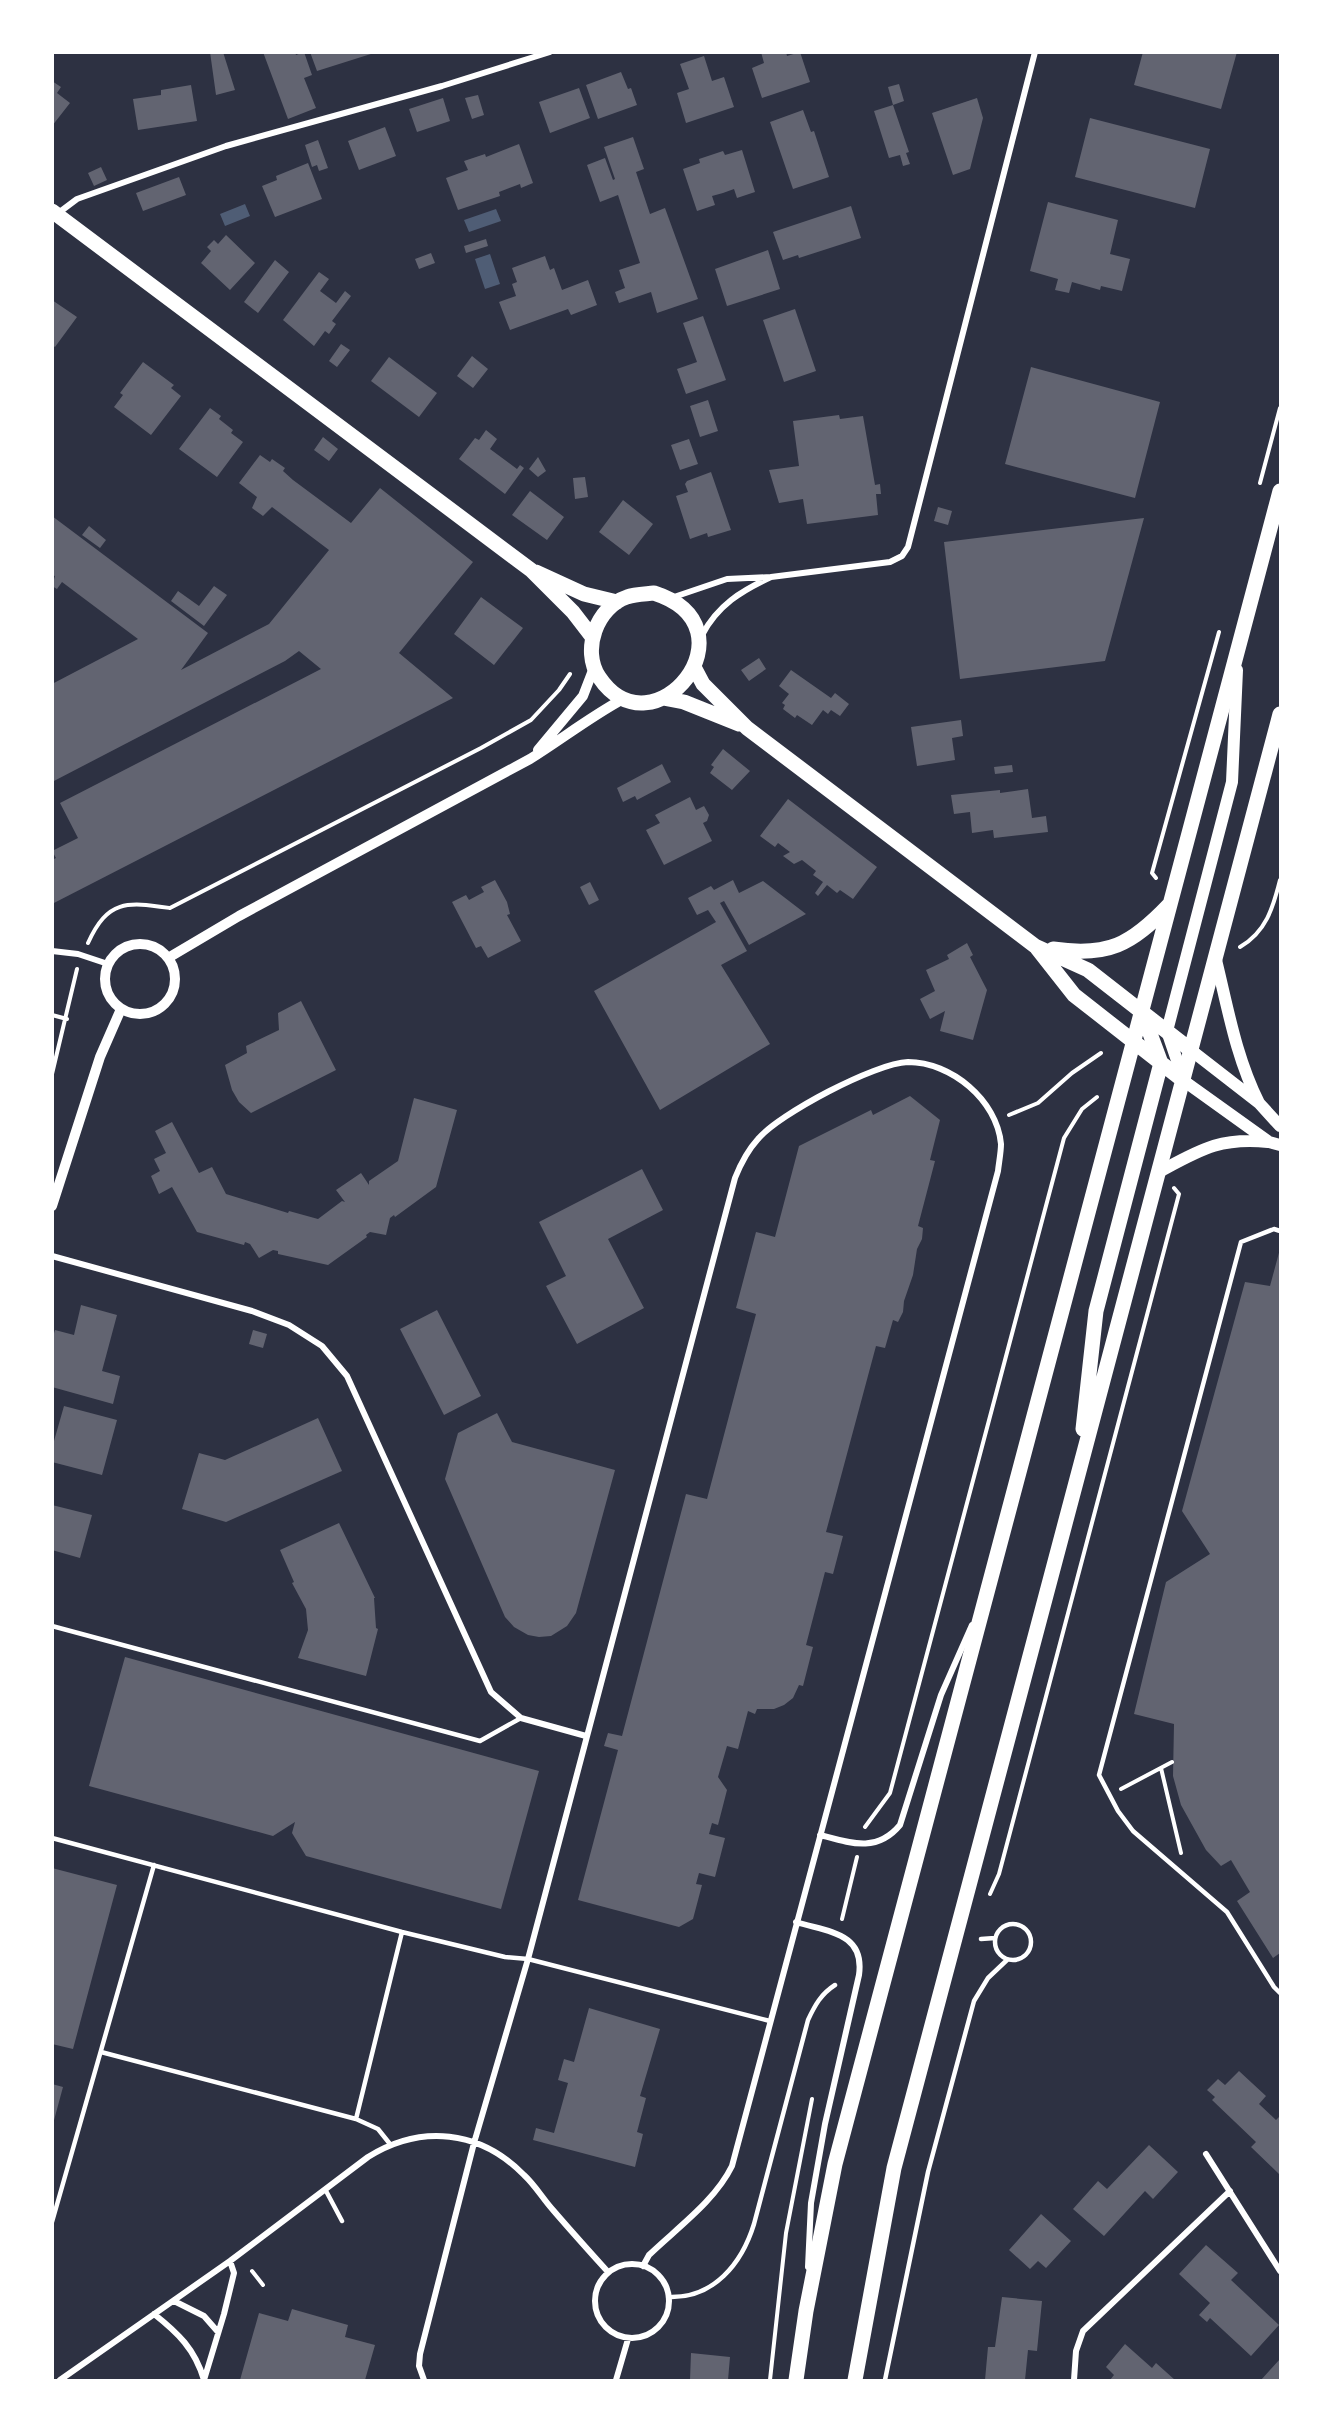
<svg xmlns="http://www.w3.org/2000/svg" width="1333" height="2433" viewBox="0 0 1333 2433" font-family="Rubik,sans-serif">
<rect width="100%" height="100%" fill="#2d3142"/>
<!-- water -->
<path fill="#4f5d75" d="M245 204 250 216 225 226 220 214Z
M496 209 501 221 469 232 464 220Z
M490 254 500 284 485 289 475 259Z"/>
<!-- building -->
<path fill="#626471" d="M210 52H223L235 90 216 95Z
M263 52H295L296 55 304 52 312 75 304 78 316 108 288 119Z
M310 52H374V53L317 71Z
M761 52H786L787 56 800 52 810 82 762 98 752 68 764 63Z
M1143 52H1237L1221 109 1134 85Z
M704 56 712 81 724 77 734 107 686 123 677 93 689 89 680 64Z
M621 72 628 89 631 88 637 105 598 119 586 85Z
M52 81 61 87 57 93 70 103 52 126Z
M899 84 904 101 893 105 909 152 906 153 910 164 903 166 900 155 889 158 874 111 893 105 888 87Z
M191 85 197 121 138 130 133 99 161 95V90Z
M579 88 590 118 550 133 539 102Z
M478 95 484 115 472 119 465 98Z
M443 98 450 121 417 132 409 109Z
M977 98 983 118 970 169 953 175 932 113Z
M803 110 811 132 814 131 829 177 793 189 770 122Z
M1090 118 1210 149 1195 208 1075 177Z
M385 127 396 156 359 170 348 141Z
M633 137 644 169 636 172 650 214 665 208 698 299 657 313 651 292 619 303 615 292 625 288 619 270 640 263 618 195 600 202 587 165 605 158 613 180 615 179 604 147Z
M318 140 328 168 319 171 317 165 312 167 305 145Z
M519 144 533 183 521 188 520 184 499 192 500 196 458 210 446 178 468 170 464 161 485 154 486 157Z
M742 150 755 192 737 198 734 189 723 193 712 196 715 205 697 211 683 169 700 163 699 159 723 151 725 155Z
M308 163 322 199 275 217 262 186 277 180 276 176Z
M101 167 107 180 94 186 88 173Z
M179 177 186 195 143 211 136 193Z
M1048 202 1118 220 1110 254 1130 259 1122 291 1101 286 1100 290 1072 282 1069 293 1055 290 1058 279 1030 271Z
M851 206 861 238 799 258 798 255 783 260 773 232Z
M226 235 255 263 230 290 201 263 211 251 207 247 214 240 218 244Z
M486 239 488 246 466 253 464 246Z
M768 250 780 289 727 306 715 269Z
M431 253 435 263 419 269 415 259Z
M545 256 550 270 554 268 562 290 588 280 597 305 571 315 568 309 510 330 499 302 516 296 512 284 517 282 512 268Z
M275 260 289 272 258 313 244 302Z
M319 272 329 279 320 291 336 303 345 291 351 296 332 321 336 324 329 334 325 331 314 346 283 320Z
M52 300 77 317 55 347 52 345Z
M795 309 816 371 784 382 763 320Z
M703 316 726 380 686 394 677 369 697 362 683 323Z
M341 344 350 350 337 367 329 361Z
M472 356 488 369 473 388 457 376Z
M389 357 437 393 419 417 371 381Z
M143 362 174 385 171 388 181 396 151 435 114 407 123 395 120 393Z
M1031 367 1160 402 1135 498 1005 464Z
M708 400 718 431 700 437 690 406Z
M210 408 221 416 219 419 233 430 231 433 243 442 217 477 179 449Z
M839 415 840 419 863 416 875 485 880 484 881 494H876L878 515 807 524 803 499 779 503 769 470 799 466 793 421Z
M486 430 497 439 490 449 517 469 520 465 524 468 505 494 459 459 475 438 479 440Z
M323 437 338 449 329 461 314 450Z
M689 439 698 464 680 470 671 445Z
M260 455 270 462 272 459 285 468 283 471 293 480 351 523 380 488 473 562 399 653 453 698 52 904V860L56 858 52 851 78 838 60 803 321 669 299 651 285 661 52 782V684L138 639 62 582 57 589 52 586 55 576 52 575V516L208 633 181 670 269 624 329 550 272 507 263 516 252 508 257 497 239 483Z
M538 457 546 471 538 477 529 469Z
M711 472 731 530 708 537 707 533 690 539 676 496 688 492 685 484 687 481Z
M585 477 588 497 575 499 573 478Z
M530 491 564 517 547 540 512 515Z
M623 500 653 524 629 555 599 532Z
M938 507 952 511 948 525 934 521Z
M1144 518 1105 661 960 679 944 542Z
M89 526 106 540 100 548 82 535Z
M214 586 227 595 204 626 171 601 178 591 199 606Z
M481 597 523 628 494 665 454 634Z
M759 658 766 669 749 681 741 670Z
M791 670 831 698 835 693 849 704 840 716 831 710 828 714 823 710 812 725 797 715 795 718 783 709 785 705 782 703 789 694 779 686Z
M961 720 963 736 952 738 955 760 917 766 911 727Z
M723 749 750 771 732 790 710 773 714 767 711 765Z
M662 764 671 782 637 800 635 796 623 802 617 788Z
M1012 765 1013 772 995 774 994 767Z
M1028 789 1032 818 1046 816 1048 832 994 838 993 830 972 833 970 812 954 814 951 795 1000 790V793Z
M690 797 696 810 704 806 709 815 707 821 703 823 712 841 664 865 646 830 660 823 655 815Z
M788 799 877 867 853 899 840 890 837 893 827 885 818 896 815 893 823 882 813 875 816 871 802 860 794 864 783 856 790 852 778 843 775 847 760 836Z
M495 880 507 902 510 914 507 915 521 941 488 958 481 946 476 948 452 902 466 895 469 900 484 892 481 887Z
M733 880 739 893 763 881 806 914 749 945 724 901 720 903 747 951 721 965 770 1044 660 1110 594 991 716 922 708 910 697 915 688 898 711 886 714 890Z
M590 882 599 900 589 905 580 887Z
M967 943 973 955 970 957 987 990 973 1040 940 1031 945 1011 930 1019 920 999 935 991 926 970 949 959 947 955Z
M301 1001 336 1070 251 1113 239 1102 232 1090 225 1065 247 1053 246 1046 279 1030 278 1013Z
M910 1096 940 1120 930 1160 935 1161 918 1226 923 1228 922 1239 917 1249 913 1275 904 1301 903 1312 898 1322 893 1320 885 1348 876 1346 826 1532 843 1536 833 1574 825 1572 806 1645 813 1647 803 1686 799 1685 793 1698 784 1705 774 1709H757L755 1714 748 1711 738 1749 727 1746 718 1777 727 1790 718 1825 712 1823 709 1834 725 1838 715 1877 699 1873 696 1884 702 1885 693 1919 679 1927 578 1900 618 1750 604 1746 608 1733 622 1736 686 1494 707 1499 756 1314 736 1308 756 1232 775 1237 799 1146 871 1110 873 1115Z
M414 1098 457 1110 436 1187 395 1217 394 1215 390 1218 386 1235 370 1232 366 1235 367 1237 328 1265 278 1254V1251L273 1250 259 1258 250 1244 245 1242 244 1245 197 1232 172 1187 159 1194 151 1176 160 1171 154 1159 166 1153 155 1131 172 1122 199 1173 212 1167 226 1194 288 1213 289 1211 318 1219 342 1201 345 1202 336 1190 361 1173 369 1185V1181L398 1161Z
M642 1169 663 1210 608 1239 644 1308 577 1344 546 1286 566 1276 539 1222Z
M1280 1249V1953L1273 1958 1237 1901 1250 1892 1231 1860 1221 1866 1206 1850 1181 1805 1173 1776 1174 1724 1134 1714 1166 1582 1210 1554 1182 1511 1245 1282 1270 1286Z
M81 1305 117 1315 102 1371 120 1376 113 1404 52 1387V1340L55 1330 74 1335Z
M437 1310 481 1396 444 1415 400 1329Z
M253 1330 267 1334 263 1348 249 1344Z
M64 1406 117 1420 102 1475 52 1462V1448Z
M497 1413 512 1442 615 1470 576 1613 567 1626 551 1636 539 1637 528 1635 514 1627 505 1617 445 1479 458 1433Z
M318 1418 342 1471 226 1522 182 1509 199 1453 225 1460Z
M52 1505 92 1515 80 1558 52 1550Z
M339 1523 375 1598H374L376 1628 378 1629 366 1676 298 1658 308 1630 306 1609 292 1583 294 1582 280 1550Z
M125 1657 539 1771 501 1909 306 1856 292 1833 295 1822 273 1836 89 1786Z
M52 1868 117 1885 73 2049 52 2044Z
M589 2008 660 2029 640 2096 646 2098 637 2132 643 2134 635 2167 533 2140 536 2128 554 2133 568 2083 558 2080 564 2059 574 2062Z
M1239 2071 1266 2096 1259 2104 1276 2120 1280 2116 1279 2174 1251 2147 1256 2142 1212 2100 1215 2097 1207 2090 1218 2079 1225 2085Z
M52 2084 63 2087 53 2124H52Z
M1149 2145 1178 2172 1153 2199 1145 2191 1104 2236 1073 2209 1098 2181 1107 2189Z
M1041 2214 1071 2241 1046 2268 1038 2261 1030 2269 1009 2250Z
M1206 2245 1238 2273 1231 2280 1279 2325 1251 2356 1210 2318 1207 2322 1199 2315 1210 2303 1179 2274Z
M1002 2297 1042 2301 1037 2351 1028 2350 1025 2380H985L988 2347H995Z
M292 2309 348 2325 345 2337 375 2345 365 2380H240L259 2313 288 2321Z
M1125 2344 1152 2368 1156 2363 1175 2380H1110L1114 2375 1106 2367Z
M691 2353 730 2357 728 2380H690Z
M1280 2359V2380H1261Z"/>
<g fill="none" stroke-linecap="round" stroke-linejoin="round">
<!-- path -->
<path stroke="#fff" stroke-width="4" d="M1260 483 1280 408
M1156 878 1152 873 1219 632
M88 943C108 899 127 902 170 908L481 748 531 720 559 690 570 674
M1240 947C1266 932 1273 908 1280 880
M52 1015 67 1019
M52 1074 77 969
M1009 1115 1038 1103 1072 1073 1101 1053
M1161 1768 1181 1853
M1121 1789 1172 1762
M865 1827 890 1793 1064 1138 1082 1109 1097 1097
M990 1894 999 1874 1179 1194 1174 1188
M842 1919 857 1857
M252 2271 263 2285
M770 2380 786 2233 812 2099"/>
<!-- service -->
<path stroke="#fff" stroke-width="4.5" d="M1280 1231 1274 1229 1241 1242 1099 1775 1118 1811 1133 1831 1227 1912 1274 1987 1280 1993
M52 1626 480 1741 521 1718
M52 1838 402 1932 505 1957 528 1959 770 2021
M995 1942a18 18 0 1 1 36 0a18 18 0 1 1-36 0Z
M981 1939 995 1938
M101 2052 356 2119 378 2129 390 2144
M356 2119 402 1932
M325 2189 342 2221
M52 2222 154 1865
M668 2297C714 2299 742 2263 754 2224L808 2020C815 2005 821 1994 835 1985
M885 2380 928 2172 974 2001 988 1978 1007 1960"/>
<!-- minor -->
<path stroke="#fff" stroke-width="6" d="M57 214 77 199 226 146 442 86 550 52
M771 577 890 562 902 556 908 547 1035 52
M671 598 727 579 771 577C741 591 718 605 702 635
M52 951 78 954 108 964
M52 1256 252 1311 289 1325 322 1346 347 1376 491 1692 521 1718 586 1736
M820 1835C850 1843 877 1853 900 1825L941 1695 972 1625
M796 1922C827 1932 865 1932 859 1975L825 2124 811 2203 808 2267
M1206 2154 1280 2271
M595 2301a37 37 0 1 1 74 0a37 37 0 1 1-74 0Z
M174 2301 204 2316 218 2332
M154 2314C178 2333 195 2349 204 2380
M60 2380 230 2261 368 2157C421 2124 480 2130 524 2175 535 2185 543 2199 553 2210 571 2231 590 2252 608 2272
M204 2380 224 2314 234 2273 230 2261
M424 2380 419 2366 420 2354 474 2143 528 1959 735 1178C741 1163 747 1151 758 1139 779 1114 875 1063 908 1062 951 1062 997 1100 1001 1144 1001 1152 999 1162 998 1171L732 2166C715 2201 677 2228 649 2255L643 2266
M616 2380 628 2339
M1074 2380 1076 2351 1083 2331 1230 2191"/>
<!-- tertiary -->
<path stroke="#fff" stroke-width="10" d="M538 750 583 696 595 665
M105 979a35 35 0 1 1 70 0a35 35 0 1 1-70 0Z
M168 958 239 916 530 759C562 739 590 717 623 699
M52 1206 100 1057 121 1009"/>
<!-- secondary -->
<path stroke="#fff" stroke-width="12" d="M1237 670 1232 782 1167 1031 1184 1081 1269 1142 1280 1145
M1216 960C1228 1009 1236 1057 1259 1103
M1192 1051 1259 1103 1280 1126
M1159 1172C1200 1150 1220 1137 1268 1142"/>
<!-- primary -->
<path stroke="#fff" stroke-width="15" d="M52 211 531 570 573 612 593 638
M536 572 584 594 617 602
M654 593C760 627 653 758 599 677 581 650 597 607 627 597 635 594 646 594 654 593Z
M694 667 703 684 747 728 1035 946 1088 970 1192 1051
M663 698 684 702 739 724
M1037 948 1074 995 1184 1081
M1053 949C1108 957 1131 945 1169 905
M1083 1429 1096 1311 1161 1063 1142 1012
M796 2380 806 2311 835 2164 1280 491
M855 2380 894 2168 1280 714"/>
</g>
<!-- border -->
<rect width="1333" height="2433" fill="none" stroke="#ffffff" stroke-width="108"/>
</svg>
